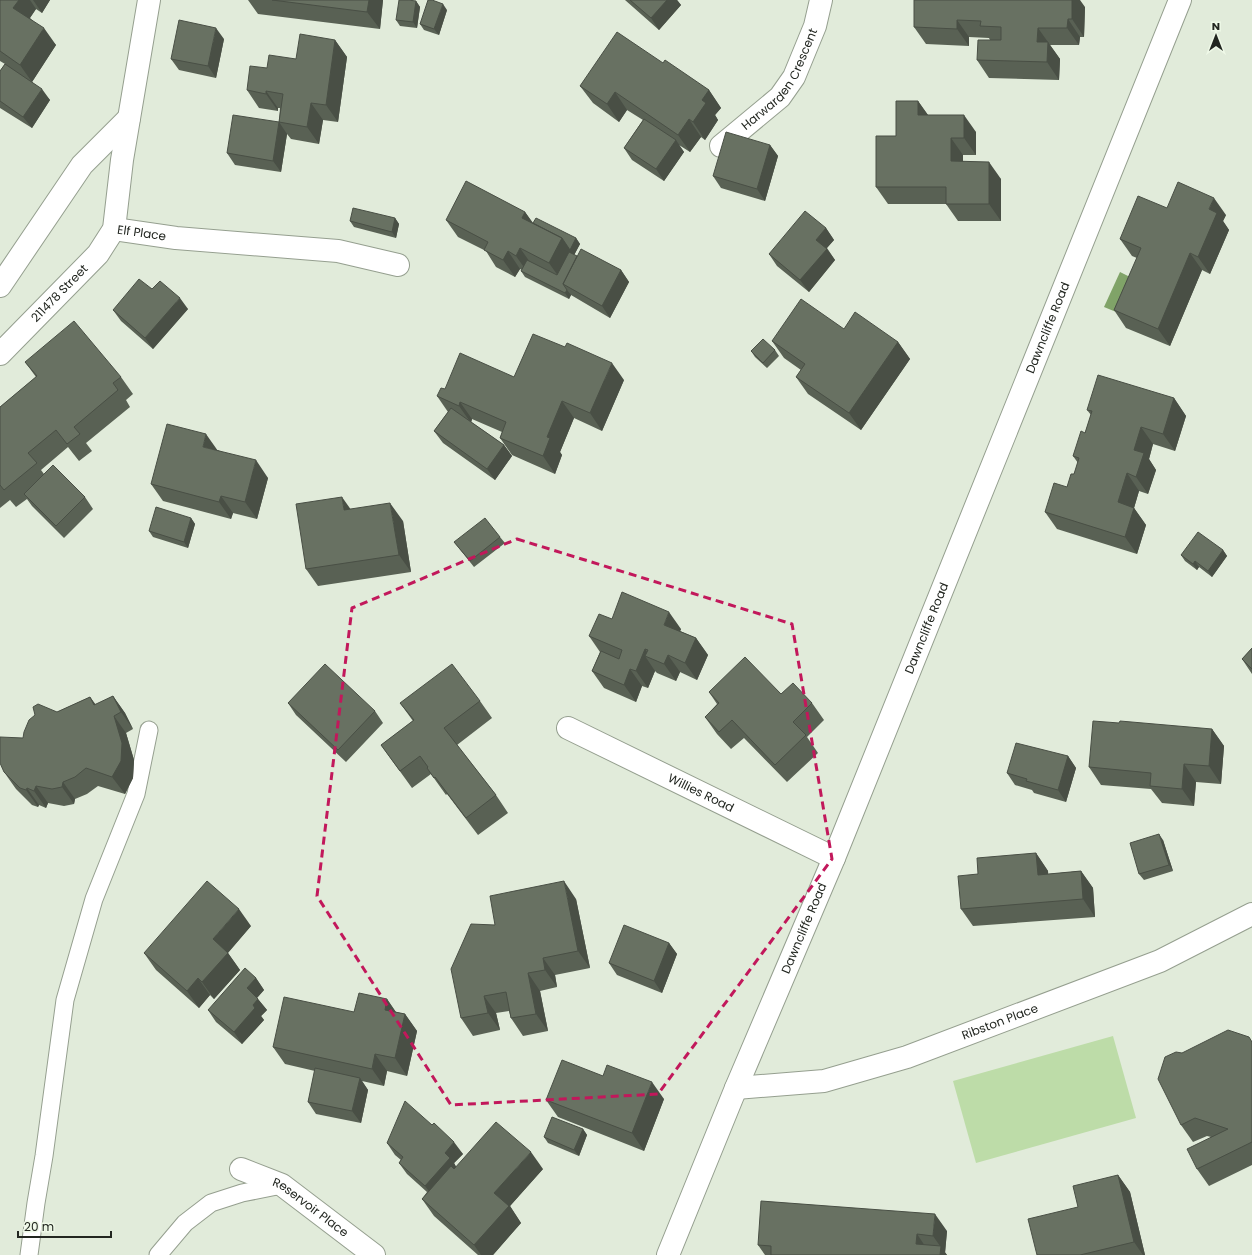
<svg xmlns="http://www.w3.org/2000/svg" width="1252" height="1255" viewBox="0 0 1252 1255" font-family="Poppins,sans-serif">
<rect width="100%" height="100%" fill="#e1ebda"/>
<!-- green -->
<path fill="#bddca8" d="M1113 1036 1136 1118 976 1163 953 1081Z"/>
<!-- water -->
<path fill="#80a368" d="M1120 272 1134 279 1121 314 1104 307Z"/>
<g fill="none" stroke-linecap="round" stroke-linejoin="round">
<!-- lane casing -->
<g stroke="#959f8f" stroke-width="19">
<path id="lane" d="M29 1255 36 1203 44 1156 65 1000 94 899 136 794 149 730
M158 1255 185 1223 211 1203 242 1193 282 1185"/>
</g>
<!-- street casing -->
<g stroke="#959f8f" stroke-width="24">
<g id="street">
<path id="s1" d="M721 146 780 97 794 77 815 26 821 0"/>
<path id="s2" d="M114 229 176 238 338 251 398 265"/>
<path d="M0 286 82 165 129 118"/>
<path id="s3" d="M0 354 98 254 114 229 122 160 149 0"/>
<path id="s4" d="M568 728 834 858"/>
<path id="s5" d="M736 1088 824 1081 907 1057 1160 961 1252 914"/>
<path id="s6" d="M241 1169 282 1185 374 1255"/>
<path id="s7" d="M668 1255 736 1088 834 858 1180 0"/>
</g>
</g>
<!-- lane -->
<use href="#lane" stroke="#fff" stroke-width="17"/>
<!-- street -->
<use href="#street" stroke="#fff" stroke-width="22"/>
</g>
<!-- wall -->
<path fill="#596154" d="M0 0H50L42 13 36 9 30 18 56 45 32 82 50 100 32 128 0 108V71L5 64 0 61Z
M248 0H383L380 29 258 14Z
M625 0H677L681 5 659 30Z
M914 0 1085 7 1084 37H1080L1079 45H1050L1060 59 1059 80 989 78 977 60 990 40 989 38 969 37V46L926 44 914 27Z
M416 1 420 7 417 28 400 26 396 20Z
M447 10 439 35 424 30 420 24Z
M224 39 216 78 179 70 171 59Z
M335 40 347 57 338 122 323 120 319 144 291 139 287 134 281 172 235 165 227 153 279 122 280 108H278V111L259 108 247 90 267 68 296 59Z
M663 63 709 90 721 108 715 115 718 120 705 140 701 137 690 152 679 145 684 152 664 181 632 160 624 148 643 120 627 110 619 122 593 103 580 86Z
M918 101 928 115 976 132V155H963V161L1001 179V221H958L946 204H888L876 187 896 136Z
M770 145 778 156 765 201 721 188 713 176Z
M1167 208 1226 215 1223 221 1229 230 1210 274 1202 270 1170 346 1126 328 1114 310 1137 258 1132 256 1120 239Z
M525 212 533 223 576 238 580 244 574 255 577 256 621 270 629 282 610 318 571 295 569 299 525 277 521 271 522 270 520 269 515 277 496 267 486 251 458 237 446 220Z
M395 218 399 224 396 238 354 227 350 221Z
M826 228 834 240 827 248 835 260 809 292 777 266 769 254Z
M152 289 188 309 153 349 121 321 113 310Z
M844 329 898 342 910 359 861 430 808 394 796 377 801 370 784 358 772 341Z
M775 350 779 356 767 368 755 357 751 351Z
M25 362 121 377 133 394 126 400 130 407 86 443 92 451 79 461 68 447 41 470 44 474 85 497 93 509 64 538 32 506 27 499 16 507 10 500 0 508V407L36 377Z
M514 377 624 380 602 431 574 418 560 452 562 455 555 474 512 455 500 438 502 432 472 419 471 422 504 445 512 456 495 480 443 443 434 431 448 412 437 396 445 389Z
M1174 398 1186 416 1175 451 1153 444 1149 459 1156 470 1148 494 1139 491 1134 508 1146 525 1137 554 1057 529 1045 512 1067 487 1074 474 1078 463 1073 456 1085 433 1091 415 1087 410Z
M218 450 268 478 257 519 233 513 231 519 163 501 151 484Z
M191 518 195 524 188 548 153 537 149 531Z
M403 521 411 572 318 586 306 569Z
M500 537 505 543 474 567 454 542Z
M1223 550 1227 556 1212 577 1199 567 1197 570 1185 561 1181 555Z
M612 619 681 629 680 631 696 638 708 655 697 680 680 672 676 681 657 673 655 671 648 688 642 686 636 702 604 688 592 671 600 652 589 636Z
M1252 648V674L1242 659Z
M709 692 781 694 812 703 824 720 807 737 818 753 787 782 744 738 731 749 717 734 705 717 717 704Z
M113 696 125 713 133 729 126 733 134 760 133 778 125 794 98 786 87 794 75 799 74 804 64 806 48 803 46 808 39 805 38 807 32 805 16 789 4 772 23 738 57 712 90 697 96 705Z
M480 701 492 718 457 745 496 795 508 813 478 835 447 794 446 795 431 774 412 788 381 745 413 721 400 703Z
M288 703 375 711 383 723 346 762 296 715Z
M1212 729 1224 746 1221 784 1196 782 1194 806 1162 803 1151 789 1101 785 1089 767Z
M1068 756 1076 768 1066 802 1034 793 1032 790 1015 785 1007 773Z
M1163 840 1173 871 1144 880 1139 874Z
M1036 853 1048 871V874L1081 871 1093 888 1095 917 973 926 961 909 978 874Z
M576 899 590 968 555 975 557 987 540 991 548 1031 523 1036 511 1018 509 1011 496 1013 500 1030 473 1036 461 1018 495 925Z
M251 926 228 953 240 970 214 999 210 995 199 1008 156 970 144 953Z
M669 943 677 954 662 993 617 975 609 963Z
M256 978 264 990 257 998 267 1010 261 1016 264 1020 242 1044 216 1022 208 1010Z
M387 999 396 1012 405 1014 417 1031 407 1076 387 1071 384 1086 362 1081 368 1090 361 1123 316 1114 308 1102 315 1071 285 1064 273 1047 354 1012Z
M1252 1041V1165L1209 1186 1197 1169 1211 1137 1207 1136 1193 1142 1181 1125 1182 1053Z
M603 1076 664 1099 644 1151 558 1117 546 1100Z
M432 1125 463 1154 454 1163 456 1167 543 1169 510 1206 521 1223 493 1255H478L434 1216 422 1199 427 1192 407 1174 399 1163 401 1160 395 1155 387 1143Z
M583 1129 587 1135 579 1156 548 1143 544 1137Z
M1118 1175 1130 1192 1145 1255H1037L1078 1207Z
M947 1231 945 1253 947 1255H765L758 1245Z"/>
<!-- shaded-wall -->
<path fill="#494f45" d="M19 0H30L36 9 25 25 13 8Z
M33 0H50L42 13Z
M369 0H383L380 29 367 12Z
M667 0H677L681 5 659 30 651 18Z
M1072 0H1080L1085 7 1084 37 1072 19Z
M416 1 420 7 417 28 413 22Z
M443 4 447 10 439 35 434 29Z
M1068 19 1080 37 1079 45 1067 28Z
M957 20 969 37V46L957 29Z
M44 28 56 45 32 82 20 65Z
M216 28 224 39 216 78 208 66Z
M1038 28 1060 59 1059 80 1047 62 1037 42Z
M335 40 347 57 338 122 326 105Z
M42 89 50 100 32 128 23 117Z
M709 90 721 108 715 115 718 120 705 140 693 122 702 100Z
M266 91 278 108V111L266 94Z
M615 92 627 110 619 122 607 104Z
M918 101 930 118 918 115Z
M311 103 323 120 319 144 307 127Z
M964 115 976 132V155L964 138Z
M689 119 701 137 690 152 678 135Z
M279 122 287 134 281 172 273 161Z
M951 138 963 155V178L951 161Z
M676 140 684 152 664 181 656 169Z
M770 145 778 156 765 201 757 189Z
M989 162 1001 179V221L989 204Z
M1214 198 1226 215 1223 221 1229 230 1210 274 1198 257 1209 209Z
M525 212 537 229 522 218Z
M395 218 399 224 396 238 392 232Z
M826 228 834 240 824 251 816 240Z
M562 238H576L580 244 561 280 549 263Z
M520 248 532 265 528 273 516 256Z
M827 249 835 260 809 292 800 280Z
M508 251 520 269 515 277 503 260Z
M1190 253 1202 270 1170 346 1158 329Z
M621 270 629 282 610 318 602 306Z
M567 290 571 295 569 299 565 293Z
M180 298 188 309 153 349 145 338Z
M898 342 910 359 861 430 849 413Z
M612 363 624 380 602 431 590 413Z
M1174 398 1186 416 1175 451 1163 434Z
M562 401 574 418 560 452 562 455 555 474 543 456 547 437Z
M460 402 472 419 471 423 459 406Z
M1141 427 1153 444 1149 459 1156 470 1148 494 1136 477 1134 450Z
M206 434 218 451 203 447Z
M504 445 512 456 495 480 487 469Z
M256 460 268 478 257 519 245 502Z
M1127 473 1139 491 1134 508 1146 525 1137 554 1125 537 1118 502Z
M221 496 233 513 231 519 219 502Z
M342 497 354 514 344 510Z
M390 503 403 521 411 572 399 555Z
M191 518 195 524 188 548 184 542Z
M1223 550 1227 556 1212 577 1208 571Z
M1195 561 1199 567 1197 570 1193 564Z
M669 612 681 629 676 642 664 625Z
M696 638 708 655 697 680 685 663Z
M645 649 652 659 645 656 655 671 648 688 636 671Z
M668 655 680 672 676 681 664 664Z
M630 669 642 686 636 702 624 685Z
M113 696 125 713 133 729 121 712Z
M90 697 102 714 94 705Z
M114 716 126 733 134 760 133 778 125 794 112 777Z
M1212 729 1224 746 1221 784 1209 766Z
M1068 756 1076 768 1066 802 1058 790Z
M1184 764 1196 782 1194 806 1182 789Z
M63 782 75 799 74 804 62 787Z
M36 786 48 803 46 808 34 791Z
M27 788 39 805 38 807 26 790Z
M1159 834 1163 840 1173 871 1169 865Z
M1036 853 1048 871 1050 892 1038 875Z
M1081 871 1093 888 1095 917 1083 899Z
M564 881 576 899 590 968 578 951Z
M239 909 251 926 225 956 228 953 240 970 214 999 202 982 213 939Z
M669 943 677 954 662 993 654 981Z
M543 958 555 975 557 987 545 970Z
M528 973 540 991 548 1031 536 1014Z
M198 978 210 995 199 1008 187 991Z
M256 978 264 990 255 1000 247 988Z
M484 996 496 1013 500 1030 488 1013Z
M258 999 267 1010 261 1016 264 1020 242 1044 234 1032 253 1005Z
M387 999 399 1017 385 1010Z
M405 1014 417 1031 407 1076 395 1058Z
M375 1054 387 1071 384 1086 372 1069Z
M360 1078 368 1090 361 1123 352 1111Z
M652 1082 664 1099 644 1151 632 1133Z
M583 1129 587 1135 579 1156 574 1150Z
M454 1142 463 1154 454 1163 458 1170 434 1198 425 1186 445 1153Z
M531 1152 543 1169 510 1206 521 1223 493 1255H481L474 1245 494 1193Z
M1118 1175 1130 1192 1145 1255H1143L1134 1242Z
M935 1214 947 1231 945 1253 933 1236Z
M917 1234 929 1252 916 1244Z
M941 1246 947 1255H940Z"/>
<!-- building -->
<path fill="#687162" stroke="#494f45" d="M0 0H19L13 8 44 28 20 65 0 51Z
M272 0H369L367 12Z
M399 0H408L416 1 413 22 396 20Z
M428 0H432L443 4 434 29 420 24Z
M630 0H667L651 18Z
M914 0H1072V19H1068L1067 28H1038L1037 42H1048L1047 62 977 60 978 40H1001V27L980 26 981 21 957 20V29L914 27Z
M179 20 216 28 208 66 171 59Z
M617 32 663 63 665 60 709 90 702 100 706 103 693 122 689 119 678 135 615 92 607 104 580 86Z
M300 34 335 40 326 105 311 103 307 127 279 122 283 94 266 91V94L247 90 250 66 267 68 269 55 296 59Z
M5 64 42 89 23 117 0 101V71Z
M896 101H918V115H964V138H951V161L989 162V204H946V187H876V136H896Z
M233 115 279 122 273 161 227 153Z
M644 119 676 140 656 169 624 148Z
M726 132 770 145 757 189 713 176Z
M466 181 525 212 522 218 562 238 549 263 520 248 516 256 508 251 503 260 484 250 488 242 446 220Z
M1178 182 1214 198 1209 209 1217 213 1198 257 1190 253 1158 329 1114 310 1141 248 1120 239 1138 196 1167 208Z
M353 208 395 218 392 232 350 221Z
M805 211 826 228 816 240 827 249 800 280 769 254Z
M536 218 576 238 570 250 562 238 533 223Z
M581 249 621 270 602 306 563 284Z
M569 252 577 256 563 284 567 290 565 293 521 271 527 260 557 275Z
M139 279 152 289 160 281 180 298 145 338 113 310Z
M801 299 844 329 855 312 898 342 849 413 796 377 805 364 772 341Z
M74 321 121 377 113 383 118 390 74 427 80 434 67 444 56 430 28 453 37 463 4 490 0 485V407L37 376 25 362Z
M533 334 565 347 567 343 612 363 590 413 562 401 547 437 550 438 543 456 500 438 506 422 460 402 459 406 437 396 441 388 445 389 460 353 514 377Z
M763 339 775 350 763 363 751 351Z
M1098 375 1174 398 1163 434 1141 427 1134 450 1144 453 1136 477 1127 473 1118 502 1134 508 1125 537 1045 512 1054 483 1067 487 1071 474H1074L1079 458 1073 456 1081 431 1085 433 1092 411 1087 410Z
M451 408 504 445 487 469 434 431Z
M167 424 206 434 203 447 256 460 245 502 221 496 219 502 151 484Z
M53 465 85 497 56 526 24 494Z
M342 497 344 510 390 503 399 555 306 569 296 504Z
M156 507 191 518 184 542 149 531Z
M485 518 500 537 470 561 454 542Z
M1198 532 1223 550 1208 571 1195 561 1193 564 1181 555Z
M622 592 669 612 664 625 696 638 685 663 668 655 664 664 645 656 648 650 645 649 636 671 630 669 624 685 592 671 601 651 619 659 622 650 589 636 599 614 612 619Z
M1252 648V669L1242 659Z
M745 657 781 694 793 683 812 703 793 722 806 735 775 765 732 720 719 732 705 717 719 703 709 692Z
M325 664 375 711 338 750 288 703Z
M452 664 480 701 444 728 496 795 466 818 435 777 434 778 427 768 428 767 420 756 400 771 381 745 414 720 400 703Z
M113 696 121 712 114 716 122 743 121 761 112 777 86 768 75 777 63 782 62 787 52 789 36 786 34 791 27 788 26 790 20 788 4 772 0 763V737L23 738 24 732 29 720 35 715 33 707 38 704 57 712 90 697 94 705Z
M1093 721 1119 723 1120 721 1212 729 1209 766 1184 764 1182 789 1150 786 1151 773 1089 767Z
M1016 743 1068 756 1058 790 1026 781 1027 779 1007 773Z
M1159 834 1169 865 1139 874 1130 843Z
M1036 853 1038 875 1081 871 1083 899 961 909 958 876 978 874 977 858Z
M207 881 239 909 213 939 228 953 202 982 198 978 187 991 144 953Z
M564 881 578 951 543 958 545 970 528 973 536 1014 511 1018 506 992 484 996 488 1013 461 1018 451 969 471 924 495 925 490 896Z
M624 925 669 943 654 981 609 963Z
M245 968 256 978 247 988 258 999 253 1005 255 1008 234 1032 208 1010Z
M359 993 387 999 385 1010 405 1014 395 1058 375 1054 372 1069 273 1047 284 997 354 1012Z
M1228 1030 1249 1037 1252 1042V1142L1197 1169 1187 1149 1228 1129 1195 1118 1181 1125 1158 1079 1165 1057 1176 1052 1182 1053Z
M562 1060 603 1076 607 1065 652 1082 632 1133 546 1100Z
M315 1068 360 1078 352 1111 308 1102Z
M405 1101 432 1125 434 1123 454 1142 445 1153 450 1158 425 1186 399 1163 403 1157 387 1143Z
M552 1117 583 1129 574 1150 544 1137Z
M496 1122 531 1152 494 1193 509 1206 474 1245 422 1199 451 1166 454 1169Z
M1118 1175 1134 1242 1080 1255H1037L1028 1219 1078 1207 1073 1186Z
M761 1201 935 1214 933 1236 917 1234 916 1244 941 1246 940 1255H771V1246L758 1245Z"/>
<!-- marked area -->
<path fill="none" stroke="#c2185b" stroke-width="3" stroke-dasharray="8 5" stroke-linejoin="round" d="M517 539 792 624 832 859 658 1094 451 1105 317 896 352 608Z"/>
<g text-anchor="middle" stroke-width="4" stroke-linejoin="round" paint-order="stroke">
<!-- street labels -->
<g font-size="12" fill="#222620" stroke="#eef8e7">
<text dy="4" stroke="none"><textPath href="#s1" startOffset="91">Harwarden Crescent</textPath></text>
<text dy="4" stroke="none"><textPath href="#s2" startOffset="28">Elf Place</textPath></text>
<text dy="4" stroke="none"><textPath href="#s3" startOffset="85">211478 Street</textPath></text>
<text dy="4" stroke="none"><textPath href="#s7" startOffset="1002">Dawncliffe Road</textPath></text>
<text dy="4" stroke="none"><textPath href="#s7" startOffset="678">Dawncliffe Road</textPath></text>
<text dy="4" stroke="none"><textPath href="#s4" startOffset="148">Willies Road</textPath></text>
<text dy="4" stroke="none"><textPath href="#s7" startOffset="354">Dawncliffe Road</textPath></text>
<text dy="4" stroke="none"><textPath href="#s5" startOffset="274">Ribston Place</textPath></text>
<text dy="4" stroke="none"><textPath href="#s6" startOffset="80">Reservoir Place</textPath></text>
</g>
</g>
<!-- north arrow -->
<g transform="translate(1216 36)" stroke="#eef8e7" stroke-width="3" paint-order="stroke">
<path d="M0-3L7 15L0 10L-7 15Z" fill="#222620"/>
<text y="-6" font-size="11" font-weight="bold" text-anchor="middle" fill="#222620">N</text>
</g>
<!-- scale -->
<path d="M18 1231v6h93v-6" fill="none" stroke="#222620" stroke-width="2"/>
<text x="24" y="1231" font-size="12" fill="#222620" stroke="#eef8e7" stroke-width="3" paint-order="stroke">20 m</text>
</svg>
